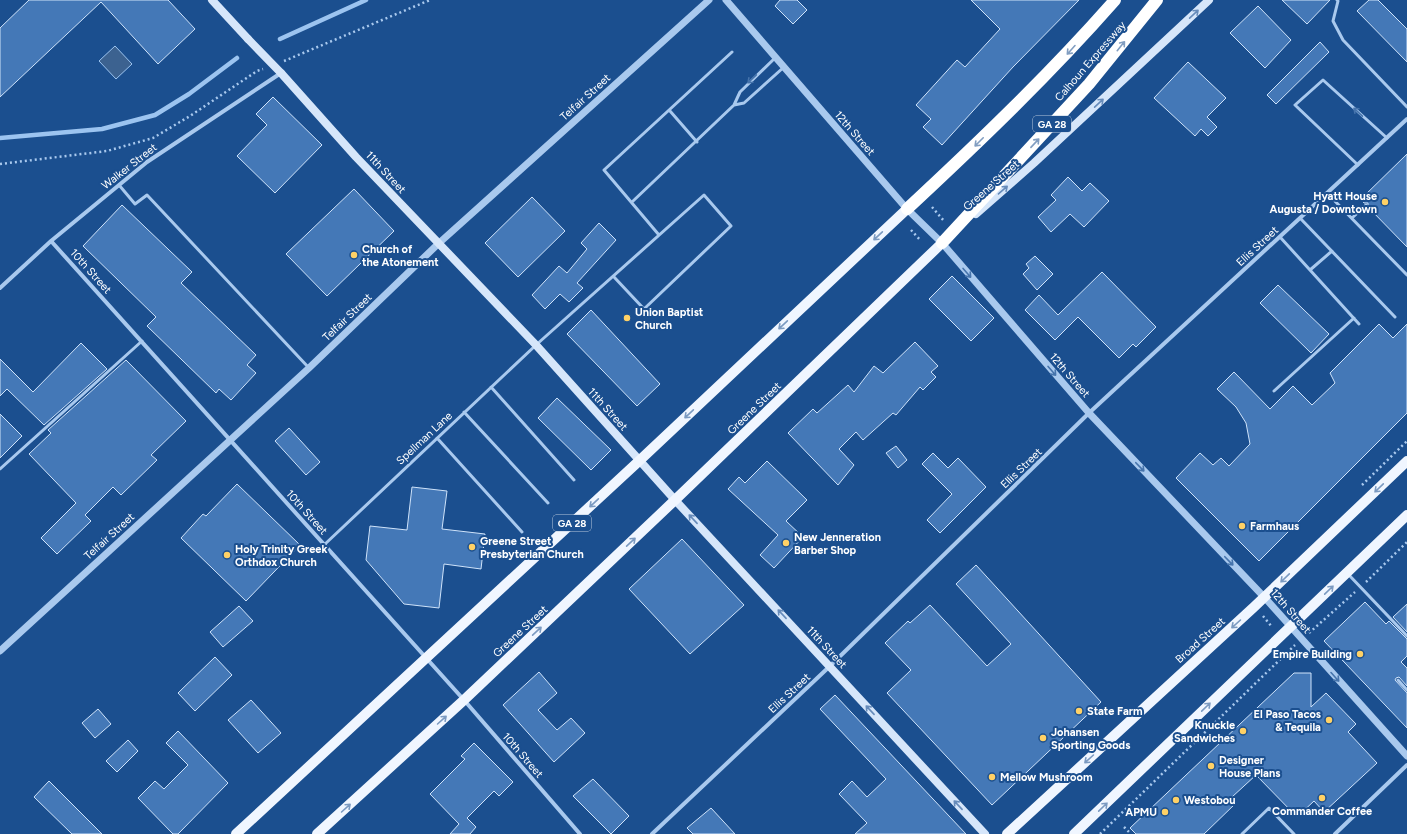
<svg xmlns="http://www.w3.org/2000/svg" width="1407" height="834" viewBox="0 0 1407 834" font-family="Figtree,sans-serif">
<rect width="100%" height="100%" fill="#1b4f8f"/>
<!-- water -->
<path fill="#3c6290" stroke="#9cc4f0" d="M115 46 132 64 116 79 99 61Z"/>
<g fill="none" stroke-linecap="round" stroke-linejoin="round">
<!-- stream -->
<path stroke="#9cc4f0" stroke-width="4.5" d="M280 39 366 0
M0 138 102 129 155 115 189 94 237 58"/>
</g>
<!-- building -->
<path fill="#4478b7" stroke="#cfe3fa" d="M29 0H168L195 29 158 64 101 2 0 97V28Z
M780 0H797L807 10 793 24 775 6Z
M971 0H1079L1013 67 942 145 923 127 931 119 916 105 957 60 965 67 1000 29Z
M1282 0H1330L1307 24Z
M1369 0H1378L1407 29V62L1357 11Z
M1258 6 1291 40 1265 68 1230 33Z
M1320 42 1329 52 1276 104 1267 95Z
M1188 62 1226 98 1207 117 1217 127 1208 136 1201 129 1195 136 1154 98Z
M273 97 322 145 275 193 237 156 267 125 256 114Z
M1407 154V247L1368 207V203H1364L1361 199Z
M1068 177 1082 191 1090 183 1109 201 1084 227 1070 214 1051 232 1038 217 1056 200 1051 195Z
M354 189 394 231 327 296 286 254Z
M532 197 565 231 518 277 485 243Z
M122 205 192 272 181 283 256 355 247 365 256 373 231 400 219 389 216 393 147 326 156 317 83 246Z
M599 223 616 240 577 283 583 288 569 302 560 294 545 309 532 295 559 266 567 273 587 249 581 243Z
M1035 256 1053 274 1037 290 1023 274 1029 268 1026 264Z
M1102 272 1156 327 1136 347 1133 344 1119 358 1078 317 1055 340 1025 310 1039 295 1058 315Z
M952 276 994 318 971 341 929 299Z
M1278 285 1329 334 1311 353 1260 303Z
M591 310 660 384 637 406 567 334Z
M1379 324 1393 338 1407 324V413L1259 561 1176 478 1200 453 1213 465 1221 458 1229 466 1250 444 1246 423 1236 407 1217 389 1234 372 1270 409 1293 386 1312 405 1335 383 1330 373Z
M915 342 938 366 931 372 936 377 923 390 920 387 896 415 893 413 863 440 856 432 839 449 854 465 838 485 788 433 813 409 817 413 848 385 854 392 874 366 883 373Z
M81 343 107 369 44 425 7 389 0 396V359L33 392Z
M126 360 186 421 151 455 157 460 121 495 113 487 85 515 91 521 57 554 41 538 76 503 29 454 51 433 48 430Z
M557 398 611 450 591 470 538 418Z
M0 414 22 436 0 458Z
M289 428 320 462 306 475 275 441Z
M896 446 907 460 898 468 886 453Z
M933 453 948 468 958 458 986 487 940 533 927 520 952 494 922 464Z
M767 461 807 500 786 521 803 537 774 568 760 555 778 535 728 489 739 477 745 483Z
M237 484 300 545 246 601 181 538 203 514 206 516Z
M412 487 447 491 442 529 485 534 481 569 444 564 439 608 404 604 366 560 370 526 407 530Z
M682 539 744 605 690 654 629 589Z
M976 565 1101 702 992 805 887 693 911 670 885 643 908 621 910 623 930 605 987 666 1011 644 956 584Z
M1365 602 1386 624 1389 621 1407 639V656L1401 662 1407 668V686L1399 677 1396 678 1395 680 1407 693V728L1324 641Z
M1407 604V632L1393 617Z
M239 606 253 621 223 647 210 632Z
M215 657 232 675 195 711 178 693Z
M539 672 557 693 538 710 557 730 571 718 585 733 554 762 503 705Z
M1294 673H1311V707L1326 693 1356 724 1348 732 1377 763 1324 812 1314 801 1297 817 1256 775 1232 797 1236 803 1204 834H1136L1130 828Z
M835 695 966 834H855L867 823 839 794 852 781 867 797 886 779 820 709Z
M251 700 281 733 258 753 228 720Z
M98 709 111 724 95 738 82 723Z
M178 731 228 783 178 834H173L138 798 155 781 164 789 188 765 166 743Z
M128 740 138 751 117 772 106 761Z
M474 743 513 782 499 796 494 791 467 818 476 827 470 834H450L459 824 430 794 465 759 461 756Z
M593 779 629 816 611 834 573 796Z
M49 781 102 834H72L34 797Z
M711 808 735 834H693L687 828Z"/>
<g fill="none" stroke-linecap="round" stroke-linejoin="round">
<!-- path -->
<path stroke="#a9c9ee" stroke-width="2.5" stroke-dasharray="2 3" stroke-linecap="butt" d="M284 61 430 0
M0 164 107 151 153 138 190 116 257 71 263 69
M932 207 944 221
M911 230 921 241
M1362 485 1407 441
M1366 582 1407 542
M1263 616 1272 627
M1309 633 1355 592
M1124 827 1131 834
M1100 834 1295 645"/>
<!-- service -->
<path stroke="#a9c9ee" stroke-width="3" d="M1337 0 1338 1 1333 21 1343 40 1407 107
M734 105 744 103 784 67
M670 111 697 142
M1358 165 1295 105 1323 80 1387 138
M119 185 135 204 147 195 309 368
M1327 193 1407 275
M632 202 734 105 740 92 775 58
M1300 218 1395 317
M1352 218 1366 205
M659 235 604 170 732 52
M1280 237 1359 324
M1310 270 1332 251
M491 387 574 480
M1274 391 1354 318
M464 412 548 503
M437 438 522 532
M0 469 142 341
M324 545 536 345 704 195 731 226 644 309 614 277
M1348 574 1407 636
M1398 680 1407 690
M1242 834 1269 808 1294 834"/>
<!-- minor -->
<path stroke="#a9c9ee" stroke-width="4" d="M51 241 464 700 580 834
M0 288 51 241 147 162 281 73
M652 834 830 666 1089 413 1407 119
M1335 834 1407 765"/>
<!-- tertiary -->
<path stroke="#a9c9ee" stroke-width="7" d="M726 0 907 209 942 243 1089 413 1265 598 1407 756
M0 651 309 368 438 244 709 0"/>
<!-- secondary -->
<path stroke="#d6e6fa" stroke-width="8" d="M212 0 248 39
M281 73 356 157 536 345 675 500 985 834
M976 214 1034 163 1209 0"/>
<!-- primary -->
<path stroke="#f0f6ff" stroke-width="10" d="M236 834 639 461 907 209
M317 834 464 700 675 500 942 243
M1007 834 1254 607 1407 461
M1074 834 1407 515"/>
<!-- motorway -->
<path stroke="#fff" stroke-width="12" d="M907 209C979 142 1050 74 1115 0
M942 243 1089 84 1157 0"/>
<!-- secondary-bridge -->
<path stroke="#d6e6fa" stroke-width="8" d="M248 39 281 73"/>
</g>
<!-- one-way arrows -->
<defs><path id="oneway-shaft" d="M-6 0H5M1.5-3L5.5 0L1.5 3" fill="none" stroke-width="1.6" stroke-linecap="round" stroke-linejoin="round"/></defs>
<g stroke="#668bba">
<use href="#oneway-shaft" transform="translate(1194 14) rotate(-43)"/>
<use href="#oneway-shaft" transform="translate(1099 103) rotate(-43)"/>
<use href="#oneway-shaft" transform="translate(1003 190) rotate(-41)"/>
<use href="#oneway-shaft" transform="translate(693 519) rotate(-133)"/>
<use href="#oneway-shaft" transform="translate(782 614) rotate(-133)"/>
<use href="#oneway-shaft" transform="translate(870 710) rotate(-133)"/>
<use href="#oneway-shaft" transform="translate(958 805) rotate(-133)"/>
</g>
<g stroke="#829ec1">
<use href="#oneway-shaft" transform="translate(1121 46) rotate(-51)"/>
<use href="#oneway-shaft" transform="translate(1071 50) rotate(132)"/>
<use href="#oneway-shaft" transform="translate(979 142) rotate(135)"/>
<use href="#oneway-shaft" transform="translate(1035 143) rotate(-47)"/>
</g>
<g stroke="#4674ac">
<use href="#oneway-shaft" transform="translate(752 79) rotate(136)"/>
<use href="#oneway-shaft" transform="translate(1358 112) rotate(-137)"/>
<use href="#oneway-shaft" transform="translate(967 273) rotate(49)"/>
<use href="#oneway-shaft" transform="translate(1052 371) rotate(49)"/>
<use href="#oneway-shaft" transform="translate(1140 467) rotate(46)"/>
<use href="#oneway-shaft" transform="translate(1229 561) rotate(46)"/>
<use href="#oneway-shaft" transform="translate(1335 677) rotate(48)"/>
</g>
<g stroke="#7b9ac1">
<use href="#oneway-shaft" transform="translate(878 236) rotate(137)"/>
<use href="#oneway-shaft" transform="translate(783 325) rotate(137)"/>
<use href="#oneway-shaft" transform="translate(689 414) rotate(137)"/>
<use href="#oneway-shaft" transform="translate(1379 488) rotate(136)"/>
<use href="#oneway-shaft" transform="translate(594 503) rotate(137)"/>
<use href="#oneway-shaft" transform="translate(631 542) rotate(-43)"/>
<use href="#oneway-shaft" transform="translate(1285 578) rotate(136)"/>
<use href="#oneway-shaft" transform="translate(1329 590) rotate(-44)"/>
<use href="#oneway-shaft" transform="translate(1236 624) rotate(138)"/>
<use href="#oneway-shaft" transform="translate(537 631) rotate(-43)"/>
<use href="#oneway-shaft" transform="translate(1206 707) rotate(-44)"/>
<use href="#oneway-shaft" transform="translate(442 720) rotate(-42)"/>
<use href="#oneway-shaft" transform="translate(1089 759) rotate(138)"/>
<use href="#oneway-shaft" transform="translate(1103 807) rotate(-44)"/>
<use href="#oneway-shaft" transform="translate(346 808) rotate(-42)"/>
</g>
<!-- markers -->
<g fill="#ffd166" stroke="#1b4f8f" stroke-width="1.5">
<circle cx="1385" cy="202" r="4"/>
<circle cx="354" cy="255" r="4"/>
<circle cx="627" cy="318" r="4"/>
<circle cx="1242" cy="526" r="4"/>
<circle cx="786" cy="543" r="4"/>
<circle cx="472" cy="547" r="4"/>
<circle cx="227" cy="555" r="4"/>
<circle cx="1360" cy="654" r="4"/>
<circle cx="1079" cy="711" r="4"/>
<circle cx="1329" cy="720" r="4"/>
<circle cx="1243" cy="731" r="4"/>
<circle cx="1043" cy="738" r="4"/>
<circle cx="1211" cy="766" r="4"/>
<circle cx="992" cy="777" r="4"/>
<circle cx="1322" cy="798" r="4"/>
<circle cx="1176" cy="800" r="4"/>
<circle cx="1165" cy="812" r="4"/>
</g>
<g text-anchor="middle" stroke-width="4" stroke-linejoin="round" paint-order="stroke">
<!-- shield labels -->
<g fill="#1b4f8f" stroke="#bbcadd" stroke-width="1">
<rect x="1033" y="116" width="38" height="16" rx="3"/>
<rect x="553" y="515" width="38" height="16" rx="3"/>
</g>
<g font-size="10" font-weight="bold" fill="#fff">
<text x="1052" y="128">GA 28</text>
<text x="572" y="527">GA 28</text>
</g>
<!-- street labels -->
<g font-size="11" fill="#fff" stroke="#1b4f8f">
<text transform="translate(1090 61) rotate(-49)" y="4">Calhoun Expressway</text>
<text transform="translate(585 97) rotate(-42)" y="4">Telfair Street</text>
<text transform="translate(855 133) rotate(49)" y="4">12th Street</text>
<text transform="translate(129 166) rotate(-38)" y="4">Walker Street</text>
<text transform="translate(386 172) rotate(47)" y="4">11th Street</text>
<text transform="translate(991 185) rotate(-41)" y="4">Greene Street</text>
<text transform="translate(1257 246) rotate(-43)" y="4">Ellis Street</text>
<text transform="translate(91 271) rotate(48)" y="4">10th Street</text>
<text transform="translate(347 317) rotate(-44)" y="4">Telfair Street</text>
<text transform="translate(1070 375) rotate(49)" y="4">12th Street</text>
<text transform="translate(754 408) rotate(-44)" y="4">Greene Street</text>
<text transform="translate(608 409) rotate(48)" y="4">11th Street</text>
<text transform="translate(424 438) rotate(-43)" y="4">Spellman Lane</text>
<text transform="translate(1021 468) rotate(-44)" y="4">Ellis Street</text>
<text transform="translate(307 512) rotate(48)" y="4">10th Street</text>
<text transform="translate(109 536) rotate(-42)" y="4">Telfair Street</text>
<text transform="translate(1291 611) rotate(49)" y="4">12th Street</text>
<text transform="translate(520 631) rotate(-43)" y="4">Greene Street</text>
<text transform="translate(1200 640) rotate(-42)" y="4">Broad Street</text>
<text transform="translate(827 647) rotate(47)" y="4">11th Street</text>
<text transform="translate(789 693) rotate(-43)" y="4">Ellis Street</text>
<text transform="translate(523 755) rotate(49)" y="4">10th Street</text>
</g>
<!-- poi labels -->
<g font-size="11" font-weight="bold" fill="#fff" stroke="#1b4f8f" text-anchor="start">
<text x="1377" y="200" text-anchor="end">Hyatt House<tspan x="1377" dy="13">Augusta / Downtown</tspan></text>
<text x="362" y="253">Church of<tspan x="362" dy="13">the Atonement</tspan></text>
<text x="635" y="316">Union Baptist<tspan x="635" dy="13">Church</tspan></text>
<text x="1250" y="530">Farmhaus</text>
<text x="794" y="541">New Jenneration<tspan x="794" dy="13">Barber Shop</tspan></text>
<text x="480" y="545">Greene Street<tspan x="480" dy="13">Presbyterian Church</tspan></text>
<text x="235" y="553">Holy Trinity Greek<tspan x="235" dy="13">Orthdox Church</tspan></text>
<text x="1352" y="658" text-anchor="end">Empire Building</text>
<text x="1087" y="715">State Farm</text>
<text x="1321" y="718" text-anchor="end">El Paso Tacos<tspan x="1321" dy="13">&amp; Tequila</tspan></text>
<text x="1235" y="729" text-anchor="end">Knuckle<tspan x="1235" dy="13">Sandwiches</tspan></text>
<text x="1051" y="736">Johansen<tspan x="1051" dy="13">Sporting Goods</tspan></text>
<text x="1219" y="764">Designer<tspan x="1219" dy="13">House Plans</tspan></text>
<text x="1000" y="781">Mellow Mushroom</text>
<text x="1184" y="804">Westobou</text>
<text x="1322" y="815" text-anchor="middle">Commander Coffee</text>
<text x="1157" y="816" text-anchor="end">APMU</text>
</g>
</g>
</svg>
